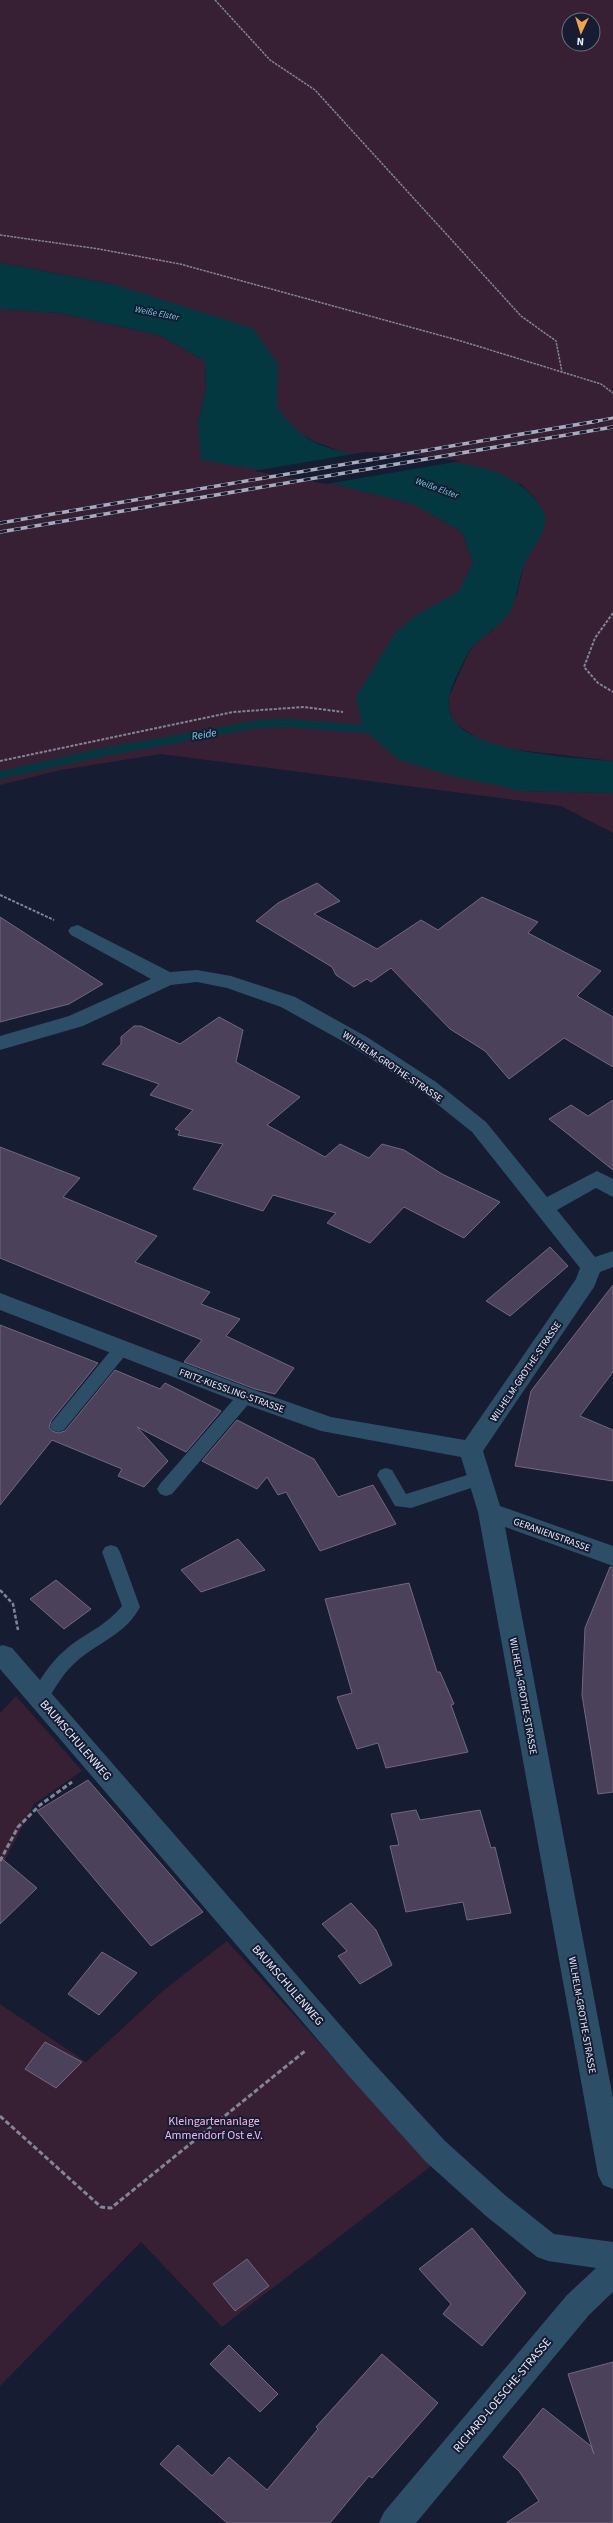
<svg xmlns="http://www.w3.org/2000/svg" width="613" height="2523" viewBox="0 0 613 2523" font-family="'Source Sans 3',sans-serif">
<rect width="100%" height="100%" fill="#161c31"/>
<!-- green -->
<path fill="#382034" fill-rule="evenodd" d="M0 0H613V761L502 748 483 742 453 722 449 708V697L468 654 477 640 492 631 517 595 524 564 538 539 544 513 534 497 521 484 345 453 313 441 294 429 276 407 278 364 112 284 0 263ZM569 20H593V44H569Z
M0 309 59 313 159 335 205 361 206 389 198 423 309 478 413 504 462 532 473 562 459 592 415 616 356 697 521 791 613 793V833L561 806 161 754 61 770 0 785Z
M16 1696 82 1771 34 1804 0 1870V1713Z
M227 1941 431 2166 222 2327 141 2242 0 2386V2004L86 2062 164 1990Z"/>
<!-- water -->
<path fill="#033840" d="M0 263 112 284 253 328 278 364 277 407C287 421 297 432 312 441 377 475 502 436 543 511 551 526 534 546 527 559 518 575 519 596 509 613 497 631 477 636 467 655 460 670 446 692 449 709 456 753 576 758 613 761V793L521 791 452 776 399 760 363 729 356 697 395 633 415 616 459 591 473 562 462 532 413 504 309 478 201 460 198 423 206 389 205 361 159 335 59 313 0 309Z"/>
<!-- pier -->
<path fill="#161c31" d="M365 452 405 454 461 461 326 484 254 471Z"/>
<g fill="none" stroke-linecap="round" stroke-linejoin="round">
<!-- stream -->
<path stroke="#033840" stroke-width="8" d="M0 775 99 753 259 724 288 723 363 729 377 728"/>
</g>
<!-- building -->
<path fill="#4b415a" stroke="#716781" d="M317 883 340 901 314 914 377 949 421 920 438 930 482 897 538 922 528 933 601 971 577 996 613 1017V1067L564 1038 509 1079 485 1051 450 1029 391 968 371 982 367 979 354 987 336 975 332 967 256 921 278 903Z
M0 917 103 984 69 1004 0 1022Z
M219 1017 243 1030 236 1062 300 1097 267 1125 325 1157 340 1144 369 1158 382 1144 404 1150 442 1174 500 1202 464 1238 404 1207 370 1243 327 1223 336 1213 273 1195 263 1211 193 1189 223 1144 178 1135 180 1131 175 1129 193 1110 150 1095 159 1084 102 1064 121 1044V1037L134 1026H141L180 1044Z
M613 1100V1170L549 1119 571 1105 588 1116Z
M0 1147 80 1178 63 1197 157 1236 135 1262 210 1292 201 1304 240 1319 226 1336 294 1368 275 1394 255 1389 184 1362 202 1340 0 1258Z
M550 1247 568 1266 510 1316 486 1301Z
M613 1285V1372L580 1416 613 1430V1481L515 1466 531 1391Z
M0 1325 98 1363 51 1421 49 1427 52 1431 58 1433 65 1431 115 1370 160 1389 165 1383 221 1411 186 1452 137 1427 168 1461 144 1487 118 1476 122 1469 52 1440 0 1505Z
M237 1420 314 1459 338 1497 373 1485 396 1524 320 1551 286 1492 278 1495 267 1477 257 1489 202 1461Z
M238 1539 265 1570 201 1592 181 1570Z
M610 1567H613V1792L598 1794 582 1695 585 1628Z
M56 1580 91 1609 64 1629 30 1599Z
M409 1583 437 1672H440L454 1704 451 1705 468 1752 386 1768 378 1743 357 1749 337 1697 352 1693 325 1599Z
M88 1780 203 1912 151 1946 37 1811Z
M416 1810 420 1820 480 1810 491 1848 495 1847 511 1913 467 1920 463 1902 406 1912 390 1846 399 1845 391 1814Z
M0 1857 37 1888 0 1924Z
M351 1903 376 1930 392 1965 360 1984 338 1956 347 1951 322 1924Z
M102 1952 137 1973 99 2015 68 1994Z
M45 2042 82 2062 56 2088 25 2069Z
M472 2228 526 2293 482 2346 443 2314 451 2304 419 2269Z
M247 2259 269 2286 235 2311 213 2284Z
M229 2345 278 2394 260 2412 210 2364Z
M382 2354 438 2403 372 2478 369 2476 330 2523H227L160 2464 178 2445 212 2476 229 2457 267 2490 318 2429 316 2427Z
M613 2362V2523H506L539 2501 519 2471 503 2457 543 2408 591 2446 594 2454 568 2374Z"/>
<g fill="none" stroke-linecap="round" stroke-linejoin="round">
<!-- path-far3 -->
<path stroke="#808597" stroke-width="1.5" stroke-dasharray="2.5 1" stroke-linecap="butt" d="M215 0 270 60 315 90 521 316 556 341 562 372
M0 235 99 249 180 264 461 341 601 384 613 393"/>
<!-- path-far2 -->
<path stroke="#808597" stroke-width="2" stroke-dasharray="3 1.5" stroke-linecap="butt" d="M613 613 595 638 584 667 598 683 613 692
M0 761 233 712 304 707 343 712
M0 895 54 920"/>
<!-- path-far1 -->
<path stroke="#808597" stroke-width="2.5" stroke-dasharray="4 2" stroke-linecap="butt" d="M0 1590 13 1604 18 1630"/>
<!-- path -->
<path stroke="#808597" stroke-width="3" stroke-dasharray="5 2.5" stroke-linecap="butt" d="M0 1861 18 1827 40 1805 72 1782
M0 2116 101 2207 111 2208 305 2051"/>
<!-- lane -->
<path fill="#2d4e67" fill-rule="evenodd" d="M122 1342 128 1344 130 1348 128 1352 64 1430 58 1432 52 1430 50 1426 52 1422 116 1344Z
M246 1390 252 1392 254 1396 252 1400 172 1494 166 1496 160 1494 157 1489 160 1484 240 1392Z
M386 1468 392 1470 406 1494 480 1471 486 1473 489 1478 486 1483 411 1508 395 1506 377 1475 380 1470Z
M111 1545 117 1547 120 1552 140 1607C126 1634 99 1642 77 1661 63 1673 55 1688 46 1703L39 1706 32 1703 30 1698C39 1681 49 1664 64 1651 84 1633 104 1628 122 1606L102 1552 105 1547Z"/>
<!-- street -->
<path fill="#2d4e67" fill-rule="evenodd" d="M78 925 170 972 197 970 231 976 295 997 367 1037 436 1082 486 1122 547 1197 597 1171 613 1179V1197L596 1188 557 1210 595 1257 613 1251V1267L600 1272 594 1287 483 1451 500 1506 613 1546V1566L505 1527 613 2098V2189L603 2185 598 2175 478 1512 461 1457 321 1431 238 1402 0 1310V1293L254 1390 331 1417 465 1440 576 1279 580 1268 472 1132 422 1092 353 1047 281 1007 227 988 197 982 171 985 83 1026 0 1050V1036L69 1016 151 979 71 935 68 931 71 927Z
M3 1645 12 1648 368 2057 445 2141 506 2196 554 2234 613 2242V2292L589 2315 416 2523H379L384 2512 567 2295 596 2268 548 2261 537 2257 486 2216 425 2161 348 2075 0 1669V1646Z"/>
<!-- rail-far1 casing -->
<g stroke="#a7acbd" stroke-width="3">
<path id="rail-far1" d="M592 422 613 418"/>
</g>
<!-- rail casing -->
<g stroke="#a7acbd" stroke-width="3.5">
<path id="rail" d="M0 523 598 421
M0 532 613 427"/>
</g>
<!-- rail-far1 -->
<use href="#rail-far1" stroke="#161c31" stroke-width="2" stroke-dasharray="5.5" stroke-linecap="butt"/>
<!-- rail -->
<use href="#rail" stroke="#161c31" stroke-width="2.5" stroke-dasharray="7" stroke-linecap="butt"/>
</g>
<g text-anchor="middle" stroke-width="4" stroke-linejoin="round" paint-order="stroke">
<!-- far-water labels -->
<g font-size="9" font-style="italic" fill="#6ccfe0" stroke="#161c31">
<text transform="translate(157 313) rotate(11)" y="3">Weiße Elster</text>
<text transform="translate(437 488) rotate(20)" y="3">Weiße Elster</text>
</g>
<!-- street labels -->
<g font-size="10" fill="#e6ebfa" stroke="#161c31">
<text transform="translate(393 1066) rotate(34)" y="4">WILHELM-GROTHE-STRASSE</text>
<text transform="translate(525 1371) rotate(-56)" y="4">WILHELM-GROTHE-STRASSE</text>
<text transform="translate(232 1390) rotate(20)" y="4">FRITZ-KIESSLING-STRASSE</text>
<text transform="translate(552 1534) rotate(20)" y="4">GERANIENSTRASSE</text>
<text transform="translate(524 1696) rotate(80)" y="4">WILHELM-GROTHE-STRASSE</text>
<text transform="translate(583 2015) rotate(80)" y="4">WILHELM-GROTHE-STRASSE</text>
</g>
<!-- water labels -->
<g font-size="11" font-style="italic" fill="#6ccfe0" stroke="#161c31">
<text transform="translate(204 734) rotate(-10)" y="4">Reide</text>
</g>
<!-- near-street labels -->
<g font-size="12" fill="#e6ebfa" stroke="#161c31">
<text transform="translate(76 1740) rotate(49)" y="4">BAUMSCHULENWEG</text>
<text transform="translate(288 1985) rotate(49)" y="4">BAUMSCHULENWEG</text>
<text transform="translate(502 2395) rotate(-50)" y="4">RICHARD-LOESCHE-STRASSE</text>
</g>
<!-- near-park labels -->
<g font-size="12" fill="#f6b8ea" stroke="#161c31">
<text x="214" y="2125">Kleingartenanlage<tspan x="214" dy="14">Ammendorf Ost e.V.</tspan></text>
</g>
</g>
<!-- north arrow -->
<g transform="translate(581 32) rotate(184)"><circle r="19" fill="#161c31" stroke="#696f81"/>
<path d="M0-3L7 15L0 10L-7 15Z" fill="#f5a346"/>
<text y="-6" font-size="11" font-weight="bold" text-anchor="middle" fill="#e6ebfa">N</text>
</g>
</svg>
